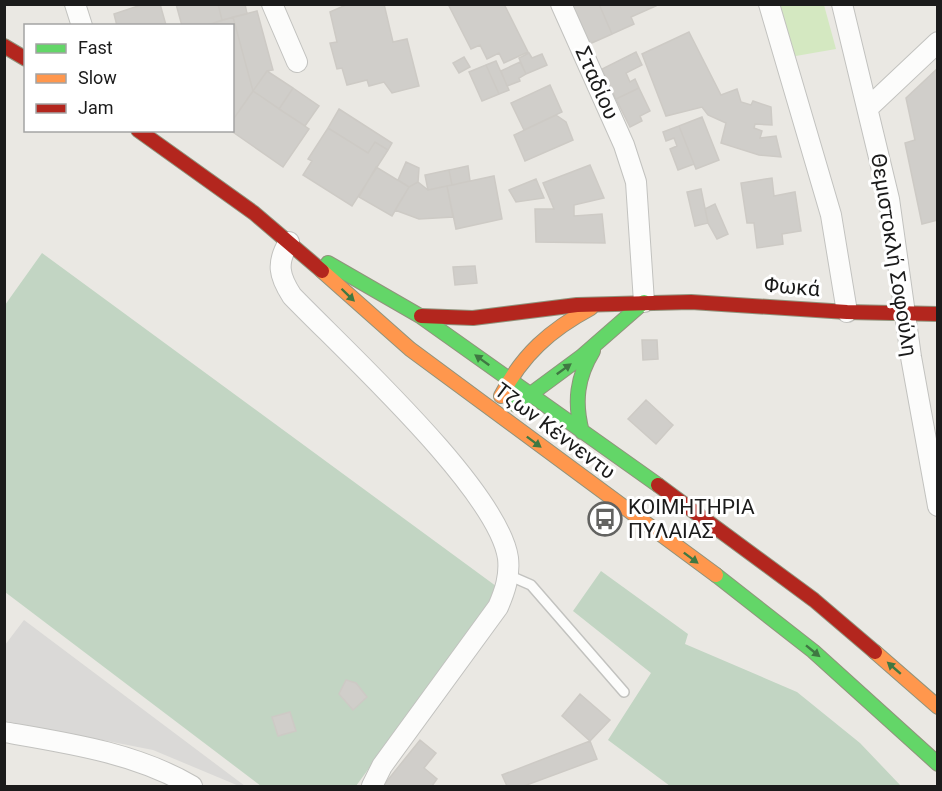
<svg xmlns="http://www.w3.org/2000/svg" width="942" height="791" viewBox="0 0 942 791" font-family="Roboto,sans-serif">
<rect width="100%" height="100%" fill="#eae8e3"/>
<!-- grass -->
<path fill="#d4e8c1" d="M775 5H824L836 49 790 57Z"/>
<!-- cemetery -->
<path fill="#c2d5c3" d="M42 253 500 589 356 786H261L5 592V305Z
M601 571 688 634 685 644 797 692 860 743 901 786H670L608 740 651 673 573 611Z"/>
<!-- parking -->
<path fill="#dad9d7" d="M24 620 245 786H239L153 750 5 721V645Z"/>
<!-- building -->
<path fill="#d0ceca" stroke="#cdcac5" stroke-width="1.5" d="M144 4H160L166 25 117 26 114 14Z
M176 4H218L222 20 205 26H182Z
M218 4H245L247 14 222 20Z
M348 4H384L393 42 407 39 419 86 392 93 384 82 369 86 367 80 347 85 342 68 337 69 330 43 337 42 330 12Z
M448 4H504L528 52 504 63 499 53 487 59 480 45 471 49Z
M566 4H599L612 34 585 46Z
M599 4H655L656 6 631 17 634 24 612 34Z
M257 11 273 70 267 71 253 91 233 17Z
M233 17 253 91 232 121V26H205Z
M689 32 721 95 737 89 741 102 751 105 753 101 771 107 772 125 755 124 754 128 762 131 760 138 776 136 781 157 759 155 721 143 726 123 708 115 702 107 666 116 642 54Z
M636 52 642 65 626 73 630 82 635 79 639 88 616 99 602 69Z
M529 53 532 58 542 54 547 65 526 74 519 58Z
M464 57 470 67 459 73 453 63Z
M496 61 509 90 499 94 486 65Z
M520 62 526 74 519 78 520 81 507 86 501 71Z
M486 65 499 94 482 101 469 72Z
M938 68V220L922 224 905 143 915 140 906 98Z
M267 71 293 88 279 109 253 91Z
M550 85 562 112 524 130 511 103Z
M293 88 319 106 305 126 279 109Z
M639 88 650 111 640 116 642 121 630 127 616 99Z
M253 91 309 129 283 167 230 130H232V121Z
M339 109 392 143 388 150 375 142 368 153 328 128Z
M556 115 566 122 573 140 525 161 514 135Z
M702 117 719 160 696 169 679 126Z
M679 126 694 164 678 170 670 149 677 146 674 138 666 141 663 132Z
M328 128 368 153 375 142 388 150 352 206 303 175 312 161 308 159Z
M406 162 419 168 418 182 409 187 398 180Z
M590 165 604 198 574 205V216L602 214 605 243 536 242 535 209H554L543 183Z
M468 166 470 181 452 185 449 170Z
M376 167 409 187 392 216 359 197Z
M449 170 452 185 428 190 425 175Z
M494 176 502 219 456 229 447 186Z
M772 178 774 196 795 192 801 231 782 234 783 244 757 248 754 223H747L741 183Z
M536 179 544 198 516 202 509 190Z
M418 182 428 190 447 186 453 217 419 219 395 210 409 187Z
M701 189 708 223 695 226 687 192Z
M715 204 728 234 717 239 708 223 705 209Z
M475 266 477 283 455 285 453 267Z
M642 340H657L658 359 643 360Z
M646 400 673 425 656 444 628 419Z
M346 680 356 683 367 697 353 710 339 694Z
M580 694 610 720 590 741 562 716Z
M290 712 296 731 278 736 272 717Z
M420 740 436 753 424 768 437 779 432 786H383Z
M590 741 597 759 524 786H507L502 775Z"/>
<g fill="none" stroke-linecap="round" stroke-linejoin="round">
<!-- lane casing -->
<g stroke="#c2c2bf" stroke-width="12">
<path id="lane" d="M508 575 531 585 624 692"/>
</g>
<!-- street casing -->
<g stroke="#c2c2bf" stroke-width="22">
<path id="street" d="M75 4 82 26
M272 4 297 62
M561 4 624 145 636 182 644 302
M769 4 831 215 847 312
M842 4 889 199 911 357 938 506
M868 108 938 42
M289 242C276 263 279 276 292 296 344 350 498 490 508 558 510 576 505 591 498 607L382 766 372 786
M4 732C68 743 136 753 192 786"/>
</g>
<!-- fast casing -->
<g stroke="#90937c" stroke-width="16">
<path id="fast" d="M328 263 420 316 658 485
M516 405 581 357 644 302
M582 432C574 402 577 377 593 351
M716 575 813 651 938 764"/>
</g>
<!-- slow casing -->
<g stroke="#90937c" stroke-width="16">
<path id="slow" d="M322 271 410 349 716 575
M501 396C522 355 550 330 591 308
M875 652 938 707"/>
</g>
<!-- jam casing -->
<g stroke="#90937c" stroke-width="16">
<path id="jam" d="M4 46 26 59
M138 130 254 213 322 271
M421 316 473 318 577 305 691 302 847 312 938 314
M658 485 814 600 875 652"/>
</g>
<!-- lane -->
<use href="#lane" stroke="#fcfcfb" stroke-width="9"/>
<!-- street -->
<use href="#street" stroke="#fcfcfb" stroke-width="20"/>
<!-- fast -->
<use href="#fast" stroke="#63d668" stroke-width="14"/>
<!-- slow -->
<use href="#slow" stroke="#ff974d" stroke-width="14"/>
<!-- jam -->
<use href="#jam" stroke="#b3261e" stroke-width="14"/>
</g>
<!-- one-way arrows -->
<defs><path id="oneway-solid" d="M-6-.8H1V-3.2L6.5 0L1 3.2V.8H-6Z" transform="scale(1.5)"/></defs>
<g fill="#3f7842">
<use href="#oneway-solid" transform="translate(348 295) rotate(44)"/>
<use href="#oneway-solid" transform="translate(482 360) rotate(-144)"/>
<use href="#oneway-solid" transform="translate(564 369) rotate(-36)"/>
<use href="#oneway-solid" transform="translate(534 442) rotate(37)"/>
<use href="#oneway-solid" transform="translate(691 558) rotate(37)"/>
<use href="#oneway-solid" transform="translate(813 651) rotate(39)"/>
<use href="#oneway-solid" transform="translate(894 668) rotate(-139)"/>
</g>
<!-- icons -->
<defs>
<g id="bus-ring" transform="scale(1.725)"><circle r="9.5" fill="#fff" stroke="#636361" stroke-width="1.5"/><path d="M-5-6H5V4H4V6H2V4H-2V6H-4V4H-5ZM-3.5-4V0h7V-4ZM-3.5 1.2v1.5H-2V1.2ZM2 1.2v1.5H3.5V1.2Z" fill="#636361"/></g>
</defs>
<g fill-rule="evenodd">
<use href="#bus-ring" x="605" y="519"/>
</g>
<g text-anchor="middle" stroke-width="6" stroke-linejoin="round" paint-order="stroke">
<!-- street labels -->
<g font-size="21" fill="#1b1b1b" stroke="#fff">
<text transform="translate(597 83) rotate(66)" y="7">Σταδίου</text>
<text transform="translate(894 255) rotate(81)" y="7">Θεμιστοκλή Σοφούλη</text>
<text transform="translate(792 287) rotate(5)" y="7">Φωκά</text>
<text transform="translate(555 431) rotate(37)" y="7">Τζων Κέννεντυ</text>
</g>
<!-- poi labels -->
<g font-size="21" fill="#1b1b1b" stroke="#fff" text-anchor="start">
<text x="628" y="514">ΚΟΙΜΗΤΗΡΙΑ<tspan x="628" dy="24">ΠΥΛΑΙΑΣ</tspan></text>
</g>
</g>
<!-- border -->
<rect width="942" height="791" fill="none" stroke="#1b1b1b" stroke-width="12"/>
<!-- legend -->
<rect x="24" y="24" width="210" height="108" fill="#ffffff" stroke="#a4a4a4" stroke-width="1.5"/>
<rect x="36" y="44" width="30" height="9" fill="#63d668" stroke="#a4a4a4" stroke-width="1.5"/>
<text x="78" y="54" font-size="18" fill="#1b1b1b">Fast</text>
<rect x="36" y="74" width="30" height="9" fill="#ff974d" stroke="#a4a4a4" stroke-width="1.5"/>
<text x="78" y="84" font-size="18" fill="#1b1b1b">Slow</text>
<rect x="36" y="104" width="30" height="9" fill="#b3261e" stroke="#a4a4a4" stroke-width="1.5"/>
<text x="78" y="114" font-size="18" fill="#1b1b1b">Jam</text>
</svg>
